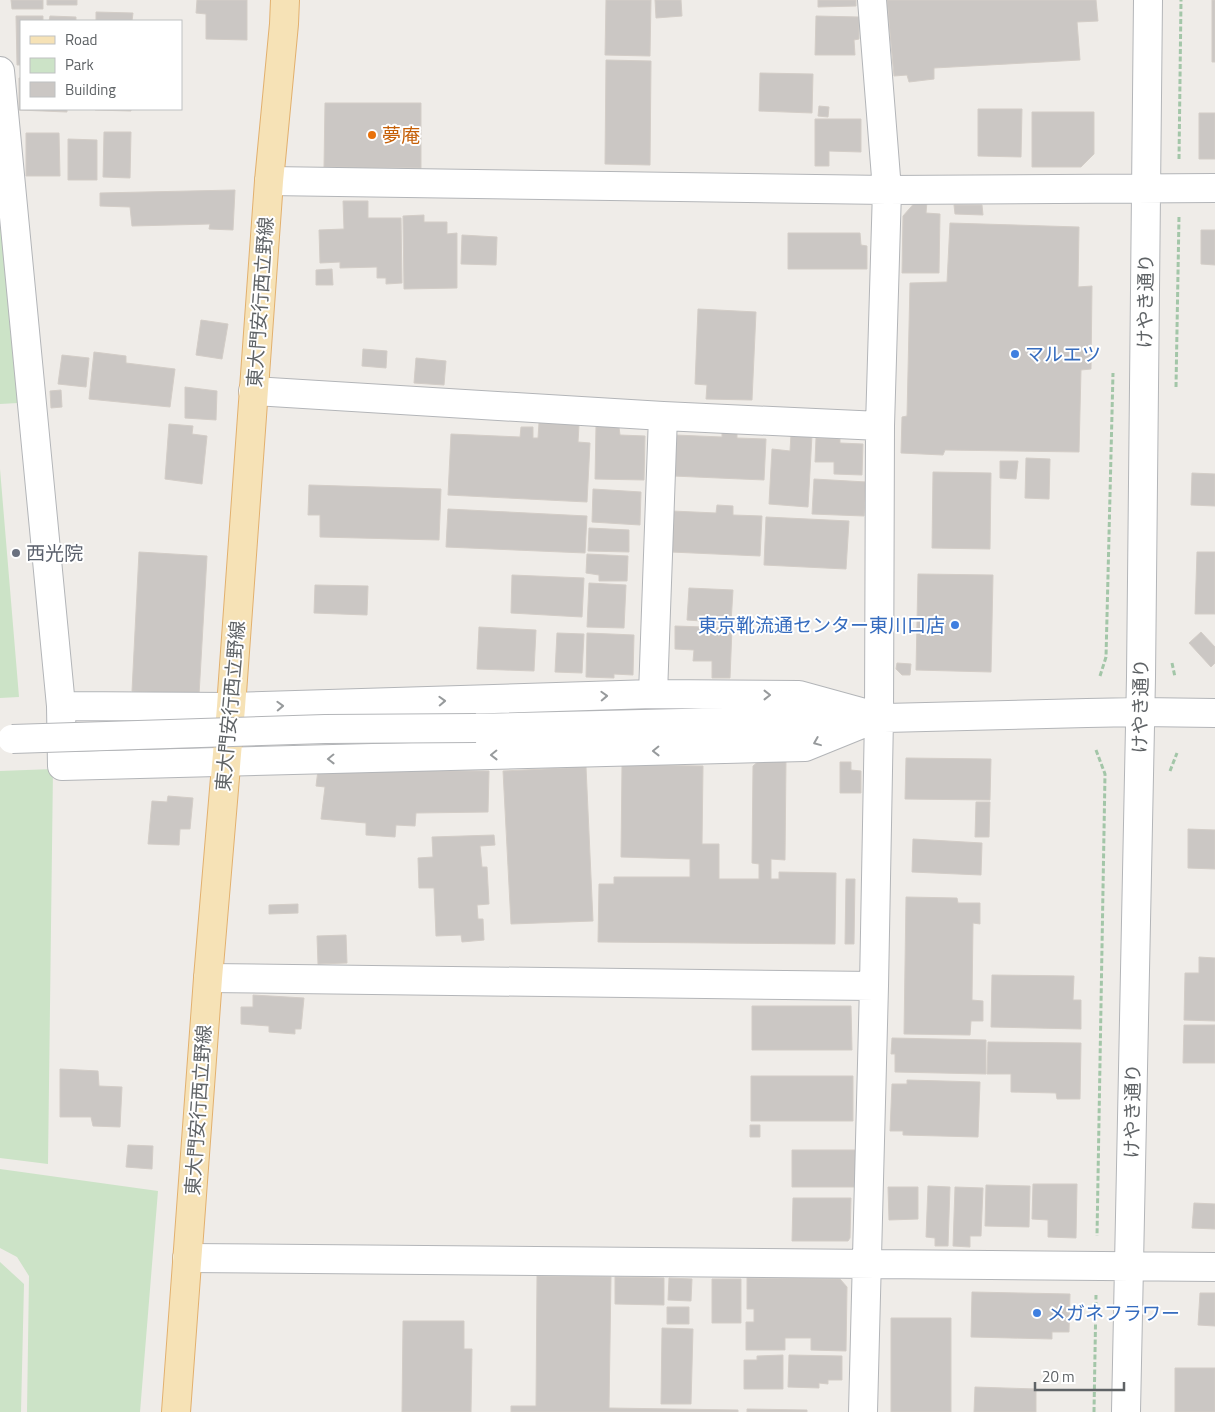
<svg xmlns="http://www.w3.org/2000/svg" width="1215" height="1412" viewBox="0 0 1215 1412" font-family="'Titillium Web','Noto Sans JP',sans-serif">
<rect width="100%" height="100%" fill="#efece8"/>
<!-- green -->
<path fill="#cce3c7" d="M0 204 18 403 0 404Z
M0 469 19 697 0 698Z
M53 769 48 1164 0 1158V771Z
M0 1169 158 1191 140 1412H27L29 1276 17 1257 0 1248Z
M0 1262 24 1284 21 1412H0Z"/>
<!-- building -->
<path fill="#cbc7c4" stroke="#d3cdc7" d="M11 0H43V9H12Z
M47 0H77V5H47Z
M197 0H247V40L206 39V14L196 13Z
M606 0H651L650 56 605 55Z
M655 0H681L682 16 656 18Z
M818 0H856V6L818 7Z
M887 0H1096L1098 21 1077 22 1080 60 934 68V79L909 82 907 75 894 76Z
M1212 0H1215V62H1212Z
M96 12 133 13 132 21H96Z
M16 16H43V21H21V65H17Z
M50 16 76 17V21H49Z
M816 16 859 17V39L854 40 855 55H815Z
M606 60 651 61 650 165 605 164Z
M760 73 813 74 812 113 759 111Z
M19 78H21V109H67V112L19 110Z
M325 103H421V168L324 167Z
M819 106 829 107 828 117 818 116Z
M95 109H131V111L95 110Z
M978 109H1022L1021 157 978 156Z
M1032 112H1094V154L1081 167H1032Z
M1199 113H1215V159H1199Z
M815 119H861V152L829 151V166H815Z
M104 132H131L130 178 103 177Z
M26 133H59L60 176H26Z
M68 139 97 140V180H68Z
M235 190 233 230 209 229 210 224 132 226 130 207 100 206V193Z
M917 200 927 201 926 213 940 214 939 273H902L903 216Z
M343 201H368V218H401L402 283 386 284V278H377V267L340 268V262L320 263 319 230 344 229Z
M954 205H982L983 215 955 214Z
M424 215V222H447V234L457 233V288L404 289 403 216Z
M950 223 1079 227 1078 287 1092 286 1091 369 1081 370 1079 452 945 450 943 455 901 453 902 417 907 416 910 283 947 282Z
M1201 230H1215V265L1201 264Z
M788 233H860L861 245 867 246V269H788Z
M462 235 497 237 496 265 461 264Z
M332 269 333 285H316V270Z
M698 309 756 312 752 400 706 399 707 385 695 384Z
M201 320 228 324 222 359 196 355Z
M363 349 387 351 386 368 362 366Z
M94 352 126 356V363L175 369 170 407 89 399Z
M62 355 89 358 86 387 58 384Z
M416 358 446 361 444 385 414 383Z
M185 387 217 391 216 420 185 418Z
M61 390 62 407 51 408 50 391Z
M539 423 579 425 578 442 590 443 587 502 448 495 451 434 520 437 521 427H533V438H538Z
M169 424 193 426 192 434 207 436 202 484 165 479Z
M596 426 619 427 620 435 645 436 644 480 595 479Z
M722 429 737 431V438L766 439 764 480 673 476 675 435 722 437Z
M791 434 812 435 808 507 769 504 772 449 790 451Z
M816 438 840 439V443L863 444 862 475 834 474V462H815Z
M1026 458 1050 459 1049 499 1025 498Z
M1000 461H1018L1016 479 1000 478Z
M933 472 991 473 990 549 932 548Z
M1192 473 1215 474V506L1191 505Z
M814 479 866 482 864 516 812 514Z
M309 485 441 489 439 540 320 537V515H308Z
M593 489 641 492 640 525 592 522Z
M717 505 733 506V515L762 516 760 556 671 552 672 511 716 513Z
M448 509 587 516 585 553 446 547Z
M766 517 849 521 846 569 764 565Z
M589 528 629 530V552L588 551Z
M139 552 207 556 199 695 132 691Z
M1197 552H1215V614H1195Z
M587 554 628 556 627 581H599V575L586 573Z
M918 574 993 575 991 672 916 670Z
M512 575 584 578 582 617 511 613Z
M589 583 626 585 624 628 587 627Z
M315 585 368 586 367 615 314 613Z
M689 588 733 590 731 623 687 620Z
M675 626 732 628 730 678H712V661H693L694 650 675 649Z
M479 627 536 630 534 671 477 669Z
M1201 632 1215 647V663L1211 667 1189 643Z
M557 633 584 634 582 673 555 672Z
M587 633 634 635 633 675 614 674V678L586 677Z
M897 663 911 664 910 675H902L896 669Z
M906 758 991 759 990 800 905 799Z
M761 759 786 760 785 860 771 859V879H779V872L836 873 835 944 598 942 599 884H614V877H690V859L621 857 622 765 703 766 702 844H719V879H759V864L752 863 753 766Z
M840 762H851V770L861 771V793H840Z
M586 767 593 921 511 924 503 771Z
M318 770 489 771 488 812 416 813 415 826 396 825 395 837 366 835V823L321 819 325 787 316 786Z
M168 796 193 798 190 829H180L179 845 148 844 152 801 167 802Z
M976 802H990L989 837H975Z
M1188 829 1215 830V869L1188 868Z
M494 835 495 845 480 846 482 867H487L489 904 477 905 478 919H483L484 940 462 942 461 935 436 936 434 888H419L418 858 433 857 432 837Z
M913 839 982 843 981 875 912 872Z
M846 879H855L854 944H845Z
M906 897 957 898 958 903H980V924L973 923 972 1000 983 1001V1021H971L970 1035 904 1034Z
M298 904V913L269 914V905Z
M346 935 347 963 318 964 317 936Z
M1199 957 1215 958V1021L1184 1020 1185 973H1199Z
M992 975 1074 976 1073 1000H1081V1029L991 1027Z
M253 995 304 998 301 1029H295V1034L269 1032V1026L241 1024V1007H253Z
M752 1006H851L852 1050H752Z
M1184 1025H1215V1063H1183Z
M892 1038 986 1040V1074L895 1072V1054H891Z
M988 1042 1081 1043 1080 1099H1057L1056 1093 1011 1092V1074H987Z
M60 1069 98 1071 99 1086 122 1087 120 1127 93 1126 91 1117H60Z
M751 1076H853V1121H751Z
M907 1080 980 1082 978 1137 903 1135V1131H890L892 1084H907Z
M750 1125H760V1137H750Z
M128 1145 153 1146 152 1169 126 1167Z
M792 1150H856V1187H792Z
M1033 1184H1077L1076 1238 1048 1237V1220L1032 1219Z
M986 1185 1030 1186 1029 1227 985 1226Z
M928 1186 950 1187 948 1246H935V1238L926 1237Z
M888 1187H918V1219L889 1220Z
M955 1187 983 1188 981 1236H970V1247L953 1246Z
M793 1198H851L850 1238 848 1241H792Z
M1194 1203 1215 1204V1229L1192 1228Z
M537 1276 611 1277 609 1408 738 1410V1412H511V1406H536Z
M615 1277 664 1278V1305L615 1304Z
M669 1278 692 1279 691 1301 668 1300Z
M747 1278 840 1279 847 1287 846 1351 811 1350V1338H785V1350H746V1322H754V1309H747Z
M712 1279H741V1323H712Z
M972 1292 1070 1294 1069 1332H1052V1339L971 1337Z
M1200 1293H1215V1326L1198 1325Z
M667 1307H689V1324H667Z
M891 1318H951V1412H891Z
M403 1321H464V1349H472L471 1412H402Z
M662 1328 693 1329 691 1404H661Z
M783 1355V1389H744V1360H757V1356Z
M789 1355 842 1356V1380H828V1384L819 1383V1388L788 1387Z
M1175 1368H1215V1412H1175Z
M975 1387 1036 1389V1412H974Z
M747 1409 807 1410V1412H747Z"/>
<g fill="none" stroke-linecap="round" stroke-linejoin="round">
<!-- minor casing -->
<g stroke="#b3b5b8" stroke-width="30">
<path id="minor" d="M0 71 61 706 62 766 805 747 879 717
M269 181 887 190 1215 188
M253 391 663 416 880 426
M653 694 663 416
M61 706 231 707 653 694 799 695 879 717
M476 728 1087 713 1140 712 1215 713
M208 978 874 986
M187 1258 1215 1267
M863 1412 874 986 879 717 880 426 887 190 872 0
M1126 1412 1141 677 1148 0"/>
</g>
<!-- major casing -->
<g stroke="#e2b06e" stroke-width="30">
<path id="major" d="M176 1412 208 978 231 707 269 181 284 24 285 0"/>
</g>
<!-- path -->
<path stroke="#a3c6a8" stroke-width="3" stroke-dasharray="5 2.5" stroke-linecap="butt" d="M1179 159 1181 0
M1176 387 1179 216
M1172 663 1175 677
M1100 676 1106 657 1113 373
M1096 750 1105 774 1097 1236
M1170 771 1177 753
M1094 1412 1096 1295"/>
<!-- minor -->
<use href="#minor" stroke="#fff" stroke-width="28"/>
<!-- major -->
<use href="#major" stroke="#f6e2b6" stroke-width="28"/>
<!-- minor-bridge casing -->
<g stroke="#b3b5b8" stroke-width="30" stroke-linecap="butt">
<path id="minor-bridge" d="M12 739 325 729 476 728"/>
</g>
<!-- minor-bridge -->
<use href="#minor-bridge" stroke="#fff" stroke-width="28"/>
</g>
<!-- one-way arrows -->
<defs><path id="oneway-chevron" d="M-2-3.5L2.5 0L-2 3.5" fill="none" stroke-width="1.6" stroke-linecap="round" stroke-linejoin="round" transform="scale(1.25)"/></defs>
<g stroke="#979a9c">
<use href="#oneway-chevron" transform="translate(767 695)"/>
<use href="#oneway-chevron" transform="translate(604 696) rotate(-2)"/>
<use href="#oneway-chevron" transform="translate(442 701) rotate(-2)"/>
<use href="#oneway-chevron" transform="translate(280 706) rotate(-2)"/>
<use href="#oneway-chevron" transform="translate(817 742) rotate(158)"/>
<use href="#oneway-chevron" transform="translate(656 751) rotate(179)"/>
<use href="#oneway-chevron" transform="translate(494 755) rotate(179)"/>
<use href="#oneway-chevron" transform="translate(331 759) rotate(179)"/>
</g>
<!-- markers -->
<circle fill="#e8710a" stroke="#fff" stroke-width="2" cx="372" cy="135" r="5"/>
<g fill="#3f7fe0" stroke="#fff" stroke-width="2">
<circle cx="1015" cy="354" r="5"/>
<circle cx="955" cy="625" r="5"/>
<circle cx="1037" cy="1313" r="5"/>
</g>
<circle fill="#6b7280" stroke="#fff" stroke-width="2" cx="16" cy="553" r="5"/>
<g text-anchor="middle" stroke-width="4" stroke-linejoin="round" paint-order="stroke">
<!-- food labels -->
<g font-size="19" fill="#c56008" stroke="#fff" text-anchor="start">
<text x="382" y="142">夢庵</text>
</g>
<!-- street labels -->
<g font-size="19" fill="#5f6366" stroke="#fff">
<text transform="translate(1145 301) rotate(-89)" y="7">けやき通り</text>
<text transform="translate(260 302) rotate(-86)" y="7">東大門安行西立野線</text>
<text transform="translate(230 706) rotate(-85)" y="7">東大門安行西立野線</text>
<text transform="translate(1140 706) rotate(-89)" y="7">けやき通り</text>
<text transform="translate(198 1110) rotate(-86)" y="7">東大門安行西立野線</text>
<text transform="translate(1132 1111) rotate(-89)" y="7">けやき通り</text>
</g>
<!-- shop labels -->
<g font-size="19" fill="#366cbe" stroke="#fff" text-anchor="start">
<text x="1025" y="361">マルエツ</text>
<text x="945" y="632" text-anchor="end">東京靴流通センター東川口店</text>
<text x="1047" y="1320">メガネフラワー</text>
</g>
<!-- worship labels -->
<g font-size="19" fill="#5b616d" stroke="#fff" text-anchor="start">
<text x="26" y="560">西光院</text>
</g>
</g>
<!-- legend -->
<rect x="20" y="20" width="162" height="90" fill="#ffffff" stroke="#bfc1c2"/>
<rect x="30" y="36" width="25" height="8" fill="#f6e2b6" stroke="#bfc1c2"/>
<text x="65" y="45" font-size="15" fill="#5f6366">Road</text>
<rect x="30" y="58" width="25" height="15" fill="#cce3c7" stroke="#bfc1c2"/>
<text x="65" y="70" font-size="15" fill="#5f6366">Park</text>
<rect x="30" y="82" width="25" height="15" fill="#cbc7c4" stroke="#bfc1c2"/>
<text x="65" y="95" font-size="15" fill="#5f6366">Building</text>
<!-- scale -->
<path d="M1035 1382v8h89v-8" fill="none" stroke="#5f6366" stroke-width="2.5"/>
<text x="1042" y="1382" font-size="15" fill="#5f6366" stroke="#ffffff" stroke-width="4" paint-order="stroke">20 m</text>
</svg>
